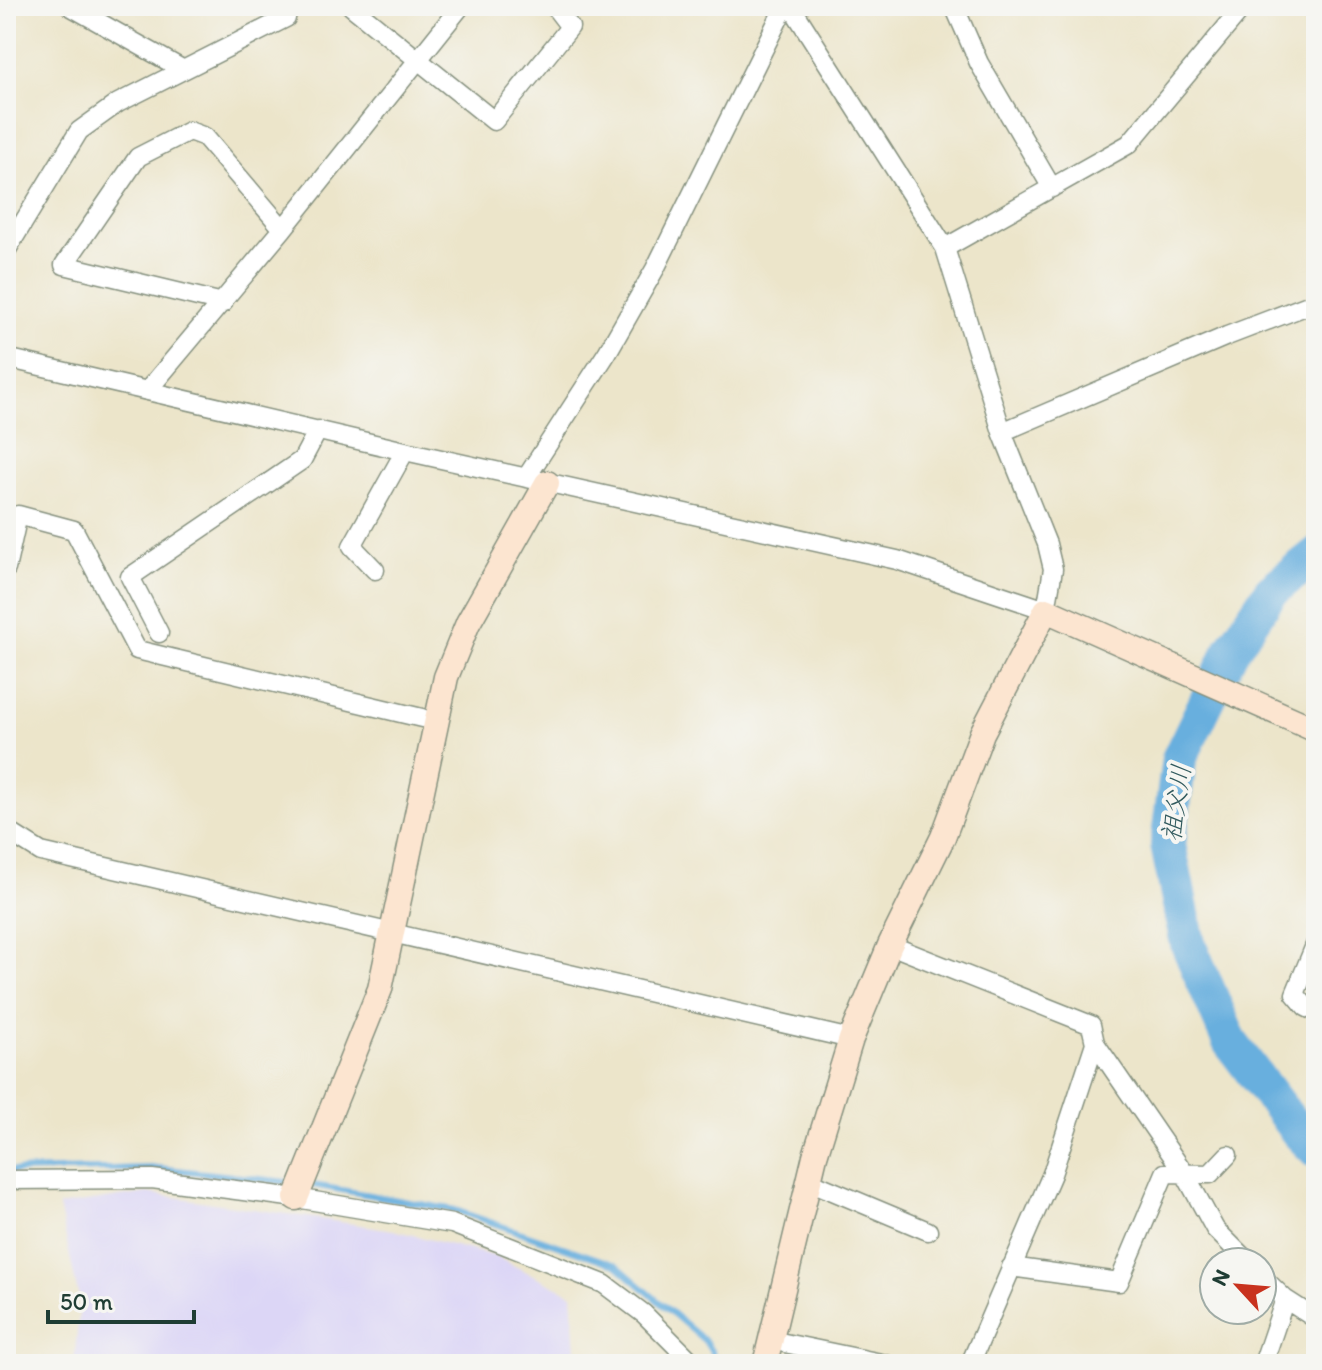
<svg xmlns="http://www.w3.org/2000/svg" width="1322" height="1370" viewBox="0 0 1322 1370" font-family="Itim,'Klee One',sans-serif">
<rect width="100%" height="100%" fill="#f6f6f2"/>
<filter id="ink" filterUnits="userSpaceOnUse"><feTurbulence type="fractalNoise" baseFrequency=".0125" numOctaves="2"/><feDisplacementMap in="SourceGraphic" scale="16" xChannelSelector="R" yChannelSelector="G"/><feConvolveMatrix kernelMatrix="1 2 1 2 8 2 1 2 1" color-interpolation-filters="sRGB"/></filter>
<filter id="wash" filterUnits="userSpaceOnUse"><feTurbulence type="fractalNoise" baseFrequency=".006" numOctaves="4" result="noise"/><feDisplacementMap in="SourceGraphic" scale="32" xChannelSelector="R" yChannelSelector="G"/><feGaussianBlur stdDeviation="1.8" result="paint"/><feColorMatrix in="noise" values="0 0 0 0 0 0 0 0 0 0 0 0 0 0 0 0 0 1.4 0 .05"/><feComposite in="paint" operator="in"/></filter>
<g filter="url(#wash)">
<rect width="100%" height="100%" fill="#ece5ca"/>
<!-- built -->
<path fill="#dcd6f6" d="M147 1193 393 1230 494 1256 572 1294 577 1364H74L80 1303 59 1206Z"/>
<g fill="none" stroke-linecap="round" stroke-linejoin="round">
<!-- stream -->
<path stroke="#67afde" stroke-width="6" d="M6 1171 159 1168 296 1183
M307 1184 455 1210 616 1265 705 1341 719 1364"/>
<!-- river -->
<path stroke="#67afde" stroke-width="36" d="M1316 555 1271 591 1231 651 1179 759 1168 845 1188 944 1230 1042 1299 1133 1316 1150"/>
</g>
</g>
<g filter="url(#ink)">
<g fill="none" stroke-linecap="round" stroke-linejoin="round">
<!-- street casing -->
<g stroke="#86917f" stroke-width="21">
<path id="street" d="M70 6 182 69
M351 6 494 121 570 27 554 6
M954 6 979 63 1052 188
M945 248 1129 144 1244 6
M6 251 79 131 118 103 286 18 288 6
M223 303 64 265 138 157 189 131 205 137 283 229
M6 358 405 451 897 560 1046 610 1053 569 1047 544 1002 432 945 248 791 6
M148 390 283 229 461 6
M1002 432 1227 336 1316 302
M526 478 607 353 655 269 785 6
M6 569 18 515 74 530 137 650 422 718
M375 570 352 546 405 451
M159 633 130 577 302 460 318 430
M6 830 41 852 851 1039
M1316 943 1295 994 1306 1007 1316 1012
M890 945 1091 1025 1095 1043 1185 1174 1215 1229 1248 1262
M6 1180 152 1179 296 1198 452 1224 604 1284 644 1314 694 1364
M809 1181 928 1231
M1011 1267 1119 1282 1165 1173 1210 1174 1228 1155
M1262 1277 1285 1299 1263 1364
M1285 1299 1316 1319
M770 1340 886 1364
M970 1364 1052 1174 1095 1043"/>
</g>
<!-- secondary casing -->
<g stroke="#86917f" stroke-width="27">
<path id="secondary" d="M296 1198 380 989 446 677 468 623 547 483
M765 1364 815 1156 851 1039 890 945 943 837 982 733 1046 610 1316 730"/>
</g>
<!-- street -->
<use href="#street" stroke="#fff" stroke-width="18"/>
<!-- secondary -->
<use href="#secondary" stroke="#fce5d0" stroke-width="24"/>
</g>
</g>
<g text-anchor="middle" stroke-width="8" stroke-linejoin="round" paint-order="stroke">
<!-- water labels -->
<g font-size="26" font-style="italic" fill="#315a5e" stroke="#f6f6f2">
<text transform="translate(1176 803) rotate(-82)" y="9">祖父川</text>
</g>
</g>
<!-- margin -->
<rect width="1322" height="1370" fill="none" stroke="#f6f6f2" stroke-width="32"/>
<!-- north arrow -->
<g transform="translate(1238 1286) rotate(296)"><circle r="38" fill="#f6f6f2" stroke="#a0aca6" stroke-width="2"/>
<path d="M0-6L14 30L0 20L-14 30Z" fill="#c8321e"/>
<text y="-12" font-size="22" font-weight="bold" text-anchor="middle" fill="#1f3d34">N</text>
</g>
<!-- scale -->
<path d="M48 1310v12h146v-12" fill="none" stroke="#1f3d34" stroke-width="4"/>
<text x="60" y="1310" font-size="24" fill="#1f3d34" stroke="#f6f6f2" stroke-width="6" paint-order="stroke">50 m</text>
</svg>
